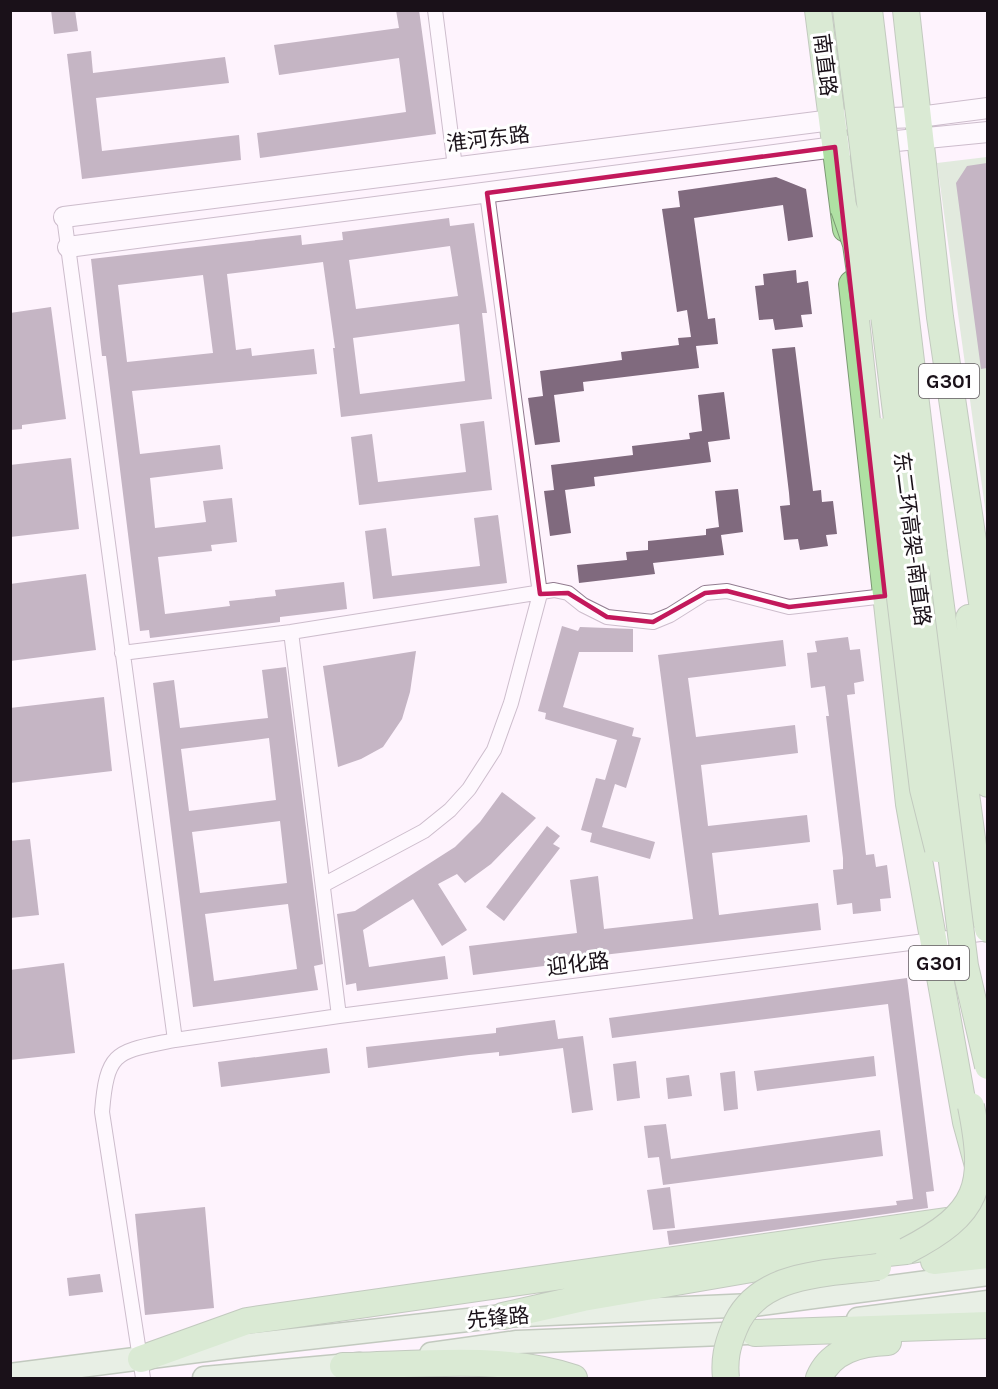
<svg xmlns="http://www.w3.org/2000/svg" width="998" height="1389" viewBox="0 0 998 1389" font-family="Karla,'Noto Sans SC',sans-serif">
<rect width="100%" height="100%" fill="#fef3fd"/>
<!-- green -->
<path fill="#c0e0b9" d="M987 157V522L937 163Z"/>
<!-- building -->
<path fill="#806a7e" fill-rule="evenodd" d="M51 10H75L78 31 54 34Z
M396 10H419L436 134 260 158 257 133 406 112 399 58 279 75 274 45 399 28Z
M91 51 93 73 225 57 229 83 96 98 102 151 239 135 241 160 82 179 67 54Z
M987 163V368L981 369 956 183 967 166Z
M776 177 806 189 813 237 788 241 783 205 694 218 708 319 715 318 718 344 696 346 699 368 583 382 584 391 554 395 560 442 535 445 528 398 543 396 540 371 622 360 621 352 679 345 678 338 691 337 687 310 677 312 662 209 680 207 678 191Z
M449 218 450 226 474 223 487 313H482L492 399 341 417 333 348H335L323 262 227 274 236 350 251 348 252 356 314 349 317 374 132 391 140 454 220 445 223 469 150 478 155 528 206 522 203 501 232 498 237 542 211 545 212 551 158 557 165 614 230 606 229 601 276 596 275 590 344 582 347 609 280 617V622L150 638 149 630 140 631 106 356H102L91 259 301 235 302 245 343 240 342 232ZM450 246 458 296 356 309 349 260ZM203 275 213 353 127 362 118 285ZM459 324 465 381 360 394 353 338Z
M796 270 797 283 808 281 812 314 801 315 803 327 775 330 773 319 759 320 755 286 764 285 763 274Z
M51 307 66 419 22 425V429L10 430V313Z
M795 347 813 491 821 490 822 502 833 501 837 534 826 535 828 546 800 550 798 539 784 540 780 506 790 505 789 493 772 349Z
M724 392 730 439 708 442 711 462 594 477 595 486 565 490 571 533 550 536 544 491 554 490 551 465 633 455 632 446 690 439 689 433 702 431 698 395Z
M484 421 492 490 359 505 351 437 372 434 378 482 466 472 460 424Z
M71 458 79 529 10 537V465Z
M738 489 743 532 721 535 724 555 653 563 655 574 579 583 577 565 627 560 626 552 648 550V541L706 535V529L719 527 715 491Z
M498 515 507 583 373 599 365 531 386 528 392 576 480 566 474 518Z
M86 574 96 650 10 661V584Z
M562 626 578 631 580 627 633 629V652H579L563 707 634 728 632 736 641 738 626 788 615 784 602 827 655 842 650 859 590 842 592 833 581 830 596 778 605 780 617 740 545 719 546 713 538 711Z
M848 637 850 650 860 649 864 681 854 683 855 694 847 695 866 855 874 854 876 867 887 865 891 898 880 899 881 911 853 914 852 903 837 905 833 870 843 869V858L826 716H829L825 686 811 688 807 653 817 652 815 641Z
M783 640 786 666 688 678 696 737 795 725 798 753 701 765 708 826 807 815 810 842 712 853 719 915 818 903 821 930 568 959V963L473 975 469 946 577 933 570 880 598 876 604 929 693 919 658 655Z
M416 651 410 692 402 719 383 747 361 759 338 767 323 666Z
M286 667 323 964 314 966 318 990 193 1007 153 683 174 680 180 728 268 718 262 670ZM269 738 276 800 189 811 181 749ZM280 821 287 883 200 893 192 832ZM288 904 297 969 214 981 205 914Z
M104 697 112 771 10 783V708Z
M502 792 536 818 491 864 465 883 457 874 438 884 467 930 442 946 413 899 363 930 369 967 445 956 448 979 357 991 356 983 346 985 337 914 355 911 455 847 480 822Z
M547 826 560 836 553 844 560 848 504 921 486 907Z
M30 839 39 915 10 918V841Z
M64 963 75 1053 10 1060V970Z
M907 978 934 1191 926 1192 928 1208 669 1245 667 1231 897 1205 896 1201 913 1199 888 1004 612 1038 609 1018Z
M555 1020 558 1039 583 1036 593 1110 572 1113 563 1048 499 1056V1052L469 1055 368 1068 366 1047 496 1033V1028Z
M327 1048 330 1073 221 1087 218 1062Z
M874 1056 876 1076 757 1091 754 1071Z
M636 1061 640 1098 617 1101 613 1064Z
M735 1071 738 1109 724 1111 720 1073Z
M689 1075 692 1096 668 1099 666 1078Z
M666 1124 671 1159 880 1130 883 1156 663 1185 659 1157 648 1158 644 1126Z
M670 1187 675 1228 653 1230 647 1190Z
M205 1207 214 1308 145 1315 135 1214Z
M100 1274 103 1292 69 1296 67 1278Z"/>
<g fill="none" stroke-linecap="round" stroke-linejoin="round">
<!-- street casing -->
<g stroke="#927c90" stroke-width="16">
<path id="street" d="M435 10 455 167
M64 217 175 1040C117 1052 107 1049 102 1112L143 1378
M291 632 339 1016
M122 653 291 632 554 590 568 593 583 605 607 617 653 622 670 615 705 593 727 591 789 607 885 596
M323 885 424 831 450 810 469 789 494 750 511 703 540 594 487 193
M175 1040 339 1016 988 933"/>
</g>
<!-- secondary casing -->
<g stroke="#927c90" stroke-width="22">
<path id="secondary" d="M64 217 832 120 919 117 988 108
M68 247 835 147 988 132"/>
</g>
<!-- primary casing -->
<g stroke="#7b9873" stroke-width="25">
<path id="primary" d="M858 1319 988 1302
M431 1354 517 1342 748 1333
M10 1375 221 1348 503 1316 753 1305 988 1274
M204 1378 360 1364"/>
</g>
<!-- highway casing -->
<g stroke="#7b9873" stroke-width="28">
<path id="highway" d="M818 10 846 229
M906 10 940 317 988 643
M852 284 909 804 966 1122 988 1202
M934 554 977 876 988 929
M969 618 988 784
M934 1261 988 1255
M503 1316 583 1298 775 1265 906 1251 988 1236
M755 1333 988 1325
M141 1359 247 1321 988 1215
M343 1366C418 1365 502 1354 574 1378
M819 1378C831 1350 860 1343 888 1342"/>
</g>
<!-- street -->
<use href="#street" stroke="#fff" stroke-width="14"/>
<!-- secondary -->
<use href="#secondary" stroke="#fff" stroke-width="20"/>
<!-- primary -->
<use href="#primary" stroke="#cfecc8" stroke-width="22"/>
<!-- highway -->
<use href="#highway" stroke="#afe0a3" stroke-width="26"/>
<!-- highway-bridge casing -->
<g stroke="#7b9873" stroke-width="28" stroke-linecap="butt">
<path id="highway-bridge" d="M846 10 965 966 988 1066
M869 10 934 554
M844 209 856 244 865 308
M880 431 923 789 938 849
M906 1251C980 1213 987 1186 971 1106
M726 1378C724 1360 727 1346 734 1329 756 1272 826 1274 878 1267"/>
</g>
<!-- highway-bridge -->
<use href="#highway-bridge" stroke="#afe0a3" stroke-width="26"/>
</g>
<!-- marked area -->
<path d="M0 0H998V1389H0ZM835 147 885 596 789 607 727 591 705 593 653 622 607 617 568 593 540 594 487 193Z" fill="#fef3fd" fill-opacity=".55" fill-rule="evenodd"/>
<path fill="none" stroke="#c2185b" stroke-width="4.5" stroke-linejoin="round" d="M835 147 885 596 789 607 727 591 705 593 653 622 607 617 568 593 540 594 487 193Z"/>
<g text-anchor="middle" stroke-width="6" stroke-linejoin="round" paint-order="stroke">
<!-- shield labels -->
<g fill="#fff" stroke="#5f585e" stroke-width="1.5">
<rect x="919" y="364" width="60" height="34" rx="4.5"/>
<rect x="909" y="946" width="60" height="34" rx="4.5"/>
</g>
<g font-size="20" font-weight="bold" fill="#1a1119">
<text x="949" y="388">G301</text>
<text x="939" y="970">G301</text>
</g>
<!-- street labels -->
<g font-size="21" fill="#1a1119" stroke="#fff">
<text transform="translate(825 65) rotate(83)" y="7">南直路</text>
<text transform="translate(488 139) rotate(-7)" y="7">淮河东路</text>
<text transform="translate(912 539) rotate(83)" y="7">东二环高架-南直路</text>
<text transform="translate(578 964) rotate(-7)" y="7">迎化路</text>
<text transform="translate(498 1318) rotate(-5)" y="7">先锋路</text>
</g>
</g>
<!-- border -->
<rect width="998" height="1389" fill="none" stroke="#1a1119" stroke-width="24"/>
</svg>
